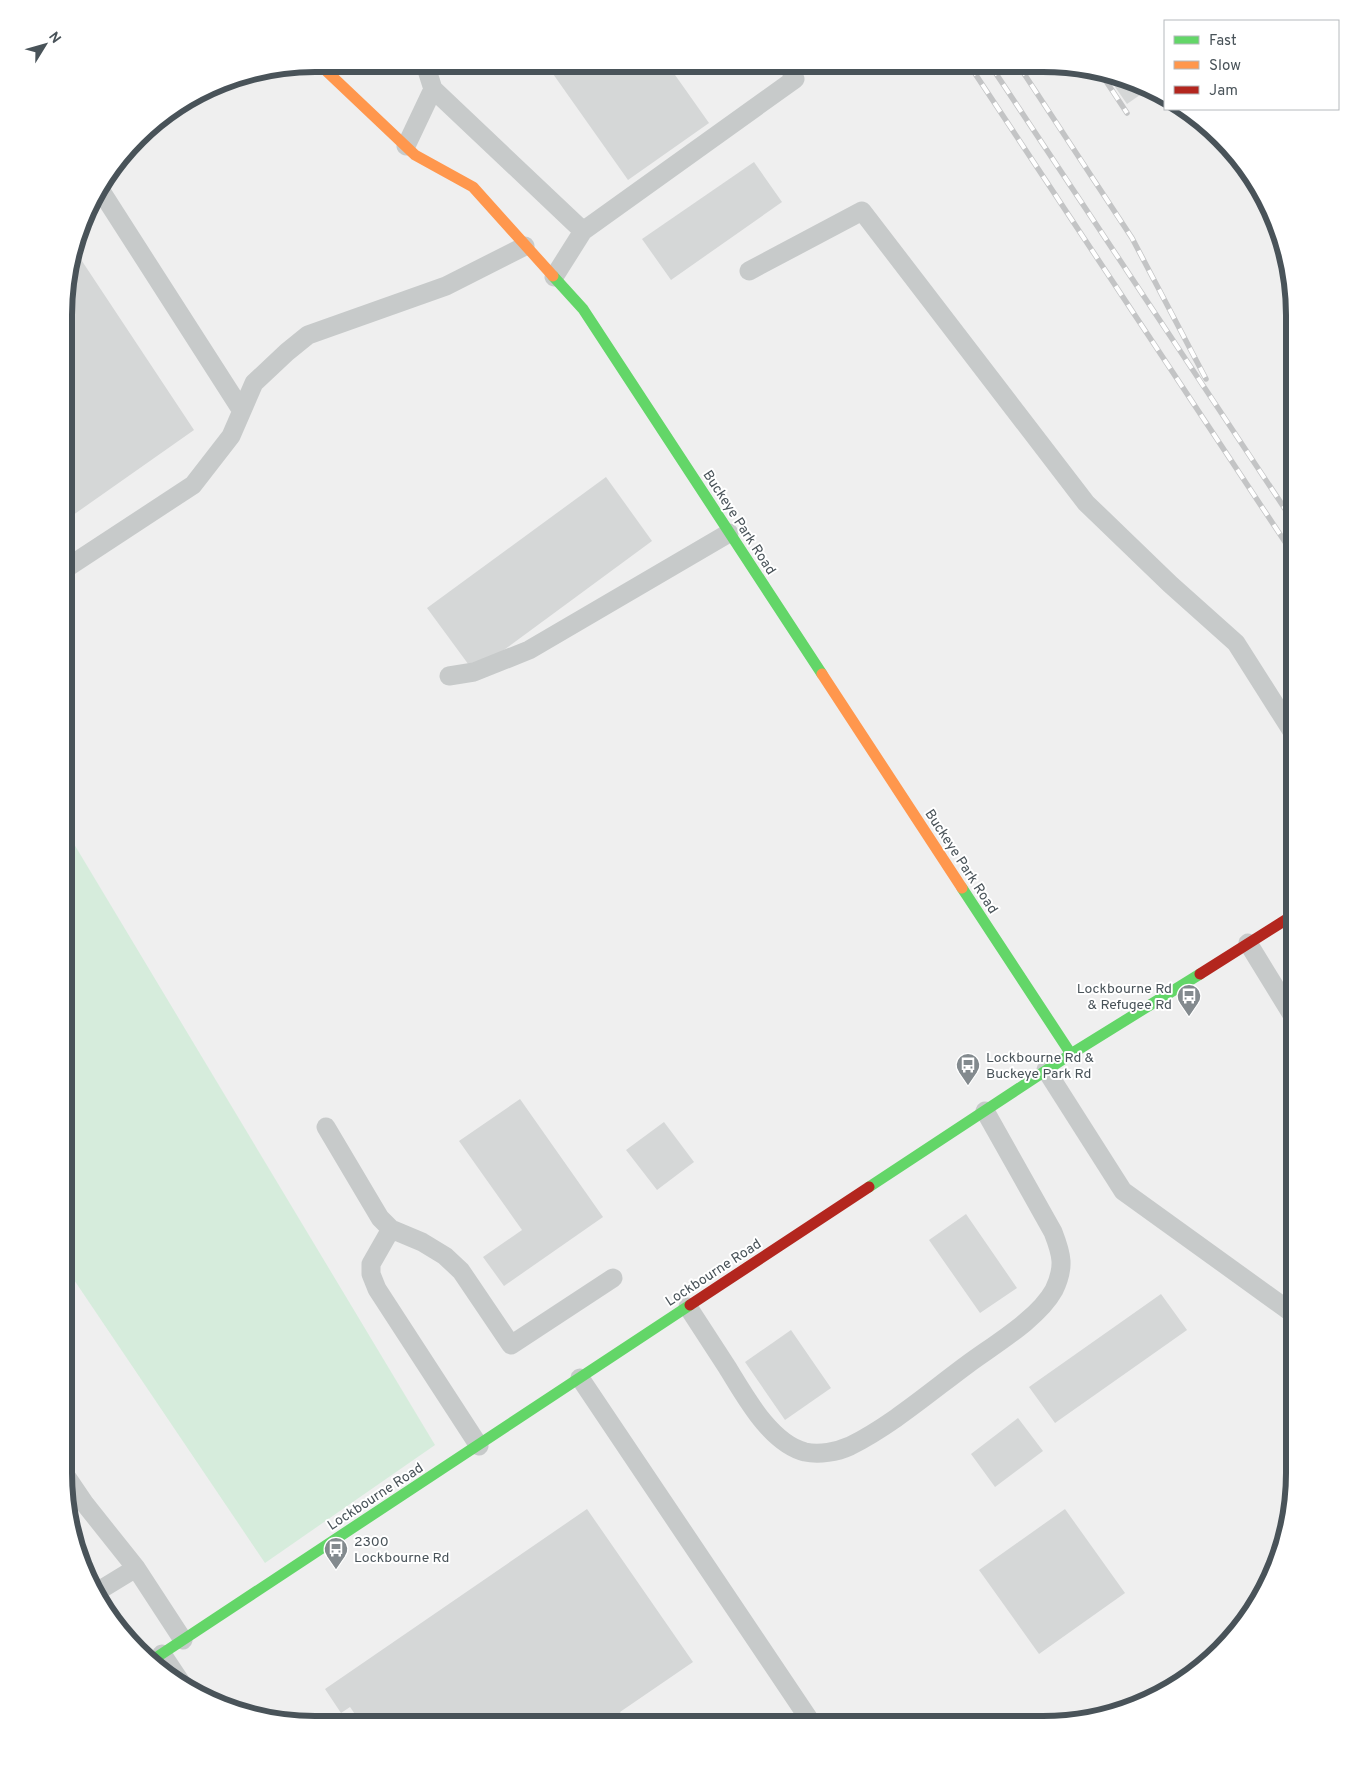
<svg xmlns="http://www.w3.org/2000/svg" width="1359" height="1789" viewBox="0 0 1359 1789" font-family="Overpass,sans-serif">
<rect width="100%" height="100%" fill="#efefef"/>
<!-- green -->
<path fill="#d6ecdc" d="M65 829 435 1445 265 1563 64 1265Z"/>
<!-- building -->
<path fill="#d5d7d7" d="M546 64 668 65 709 123 628 180Z
M1106 74 1140 83 1150 88 1127 104Z
M754 162 782 202 671 280 642 239Z
M76 252 194 430 66 520V282Z
M606 477 652 541 474 672 427 608Z
M520 1099 603 1217 504 1286 483 1257 522 1230 459 1141Z
M664 1122 694 1162 657 1190 626 1150Z
M966 1214 1017 1288 980 1313 929 1240Z
M1161 1294 1187 1330 1055 1423 1029 1387Z
M791 1330 831 1388 785 1420 745 1362Z
M1018 1418 1043 1451 995 1487 971 1454Z
M587 1509 693 1662 620 1712 628 1724 361 1723 350 1707 341 1713 325 1689Z
M1065 1509 1125 1593 1039 1654 979 1570Z"/>
<g fill="none" stroke-linecap="round" stroke-linejoin="round">
<!-- lane -->
<path stroke="#c7caca" stroke-width="19" d="M433 89 583 231 554 277
M406 146 433 89 425 64
M99 188 242 411
M583 231 795 79 788 65
M749 271 862 211 1086 503 1170 584 1236 643 1295 736
M65 569 193 485 231 436 254 383 287 352 308 335 446 286 525 246
M449 676 474 672 529 650 729 533
M1248 943 1291 1013 1295 1014
M1046 1070 1123 1191 1295 1315
M326 1127 380 1218 391 1229 422 1242 445 1256 461 1271 511 1345 613 1278
M391 1229 371 1264V1274L377 1289 479 1446
M688 1307C701 1327 714 1347 727 1367 745 1396 770 1443 805 1452 819 1455 837 1452 850 1446 892 1425 930 1392 968 1364 995 1344 1038 1319 1054 1290 1065 1267 1062 1255 1053 1232L985 1111
M580 1378 813 1725
M64 1473 85 1504 136 1568 183 1640
M95 1593 136 1568
M162 1654 184 1687"/>
<!-- fast -->
<path stroke="#63d668" stroke-width="11" d="M553 276 583 309 822 674
M962 888 1071 1054
M869 1187 1071 1054 1200 974
M151 1661 690 1305"/>
<!-- slow -->
<path stroke="#ff974d" stroke-width="11" d="M319 64 415 155 473 187 553 276
M822 674 962 888"/>
<!-- jam -->
<path stroke="#b3261e" stroke-width="11" d="M1200 974 1295 914
M690 1305 869 1187"/>
<!-- rail casing -->
<g stroke="#c3c4c5" stroke-width="5.5">
<path id="rail" d="M970 66 1295 557
M991 66 1295 524
M1019 66 1132 238 1206 379
M1100 72 1127 113"/>
</g>
<!-- rail -->
<use href="#rail" stroke="#fff" stroke-width="4" stroke-dasharray="11" stroke-linecap="butt"/>
</g>
<!-- icons -->
<defs>
<g id="bus-pin" transform="scale(1.25)"><path d="M0 17L-7.5 6A9.5 9.5 0 1 1 7.5 6Z" fill="#838a8e" stroke="#fff"/><path d="M-5-6H5V4H4V6H2V4H-2V6H-4V4H-5ZM-3.5-4V0h7V-4ZM-3.5 1.2v1.5H-2V1.2ZM2 1.2v1.5H3.5V1.2Z" fill="#fff"/></g>
</defs>
<g fill-rule="evenodd">
<use href="#bus-pin" x="1189" y="996"/>
<use href="#bus-pin" x="968" y="1065"/>
<use href="#bus-pin" x="336" y="1549"/>
</g>
<g text-anchor="middle" stroke-width="4" stroke-linejoin="round" paint-order="stroke">
<!-- street labels -->
<g font-size="14" fill="#495359" stroke="#fff">
<text transform="translate(740 522) rotate(57)" y="5">Buckeye Park Road</text>
<text transform="translate(962 861) rotate(57)" y="5">Buckeye Park Road</text>
<text transform="translate(713 1272) rotate(-33)" y="5">Lockbourne Road</text>
<text transform="translate(375 1496) rotate(-33)" y="5">Lockbourne Road</text>
</g>
<!-- poi labels -->
<g font-size="14" fill="#495359" stroke="#fff" text-anchor="start">
<text x="1172" y="993" text-anchor="end">Lockbourne Rd<tspan x="1172" dy="16">&amp; Refugee Rd</tspan></text>
<text x="986" y="1062">Lockbourne Rd &amp;<tspan x="986" dy="16">Buckeye Park Rd</tspan></text>
<text x="354" y="1546">2300<tspan x="354" dy="16">Lockbourne Rd</tspan></text>
</g>
</g>
<!-- crop -->
<path d="M0 0H1359V1789H0ZM315 72H1043A243 243 0 0 1 1286 315V1473A243 243 0 0 1 1043 1716H315A243 243 0 0 1 72 1473V315A243 243 0 0 1 315 72Z" fill="#fff" fill-rule="evenodd"/>
<path fill="none" stroke="#495359" stroke-width="6" d="M315 72H1043A243 243 0 0 1 1286 315V1473A243 243 0 0 1 1043 1716H315A243 243 0 0 1 72 1473V315A243 243 0 0 1 315 72Z"/>
<!-- legend -->
<rect x="1164" y="20" width="175" height="90" fill="#ffffff" stroke="#b6babd"/>
<rect x="1174" y="36" width="25" height="8" fill="#63d668" stroke="#b6babd"/>
<text x="1209" y="45" font-size="15" fill="#495359">Fast</text>
<rect x="1174" y="61" width="25" height="8" fill="#ff974d" stroke="#b6babd"/>
<text x="1209" y="70" font-size="15" fill="#495359">Slow</text>
<rect x="1174" y="86" width="25" height="8" fill="#b3261e" stroke="#b6babd"/>
<text x="1209" y="95" font-size="15" fill="#495359">Jam</text>
<!-- north arrow -->
<g transform="translate(45 45) rotate(53)" stroke="#ffffff" stroke-width="4" paint-order="stroke">
<path d="M0-4L9 19L0 12L-9 19Z" fill="#495359"/>
<text y="-8" font-size="14" font-weight="bold" text-anchor="middle" fill="#495359">N</text>
</g>
</svg>
